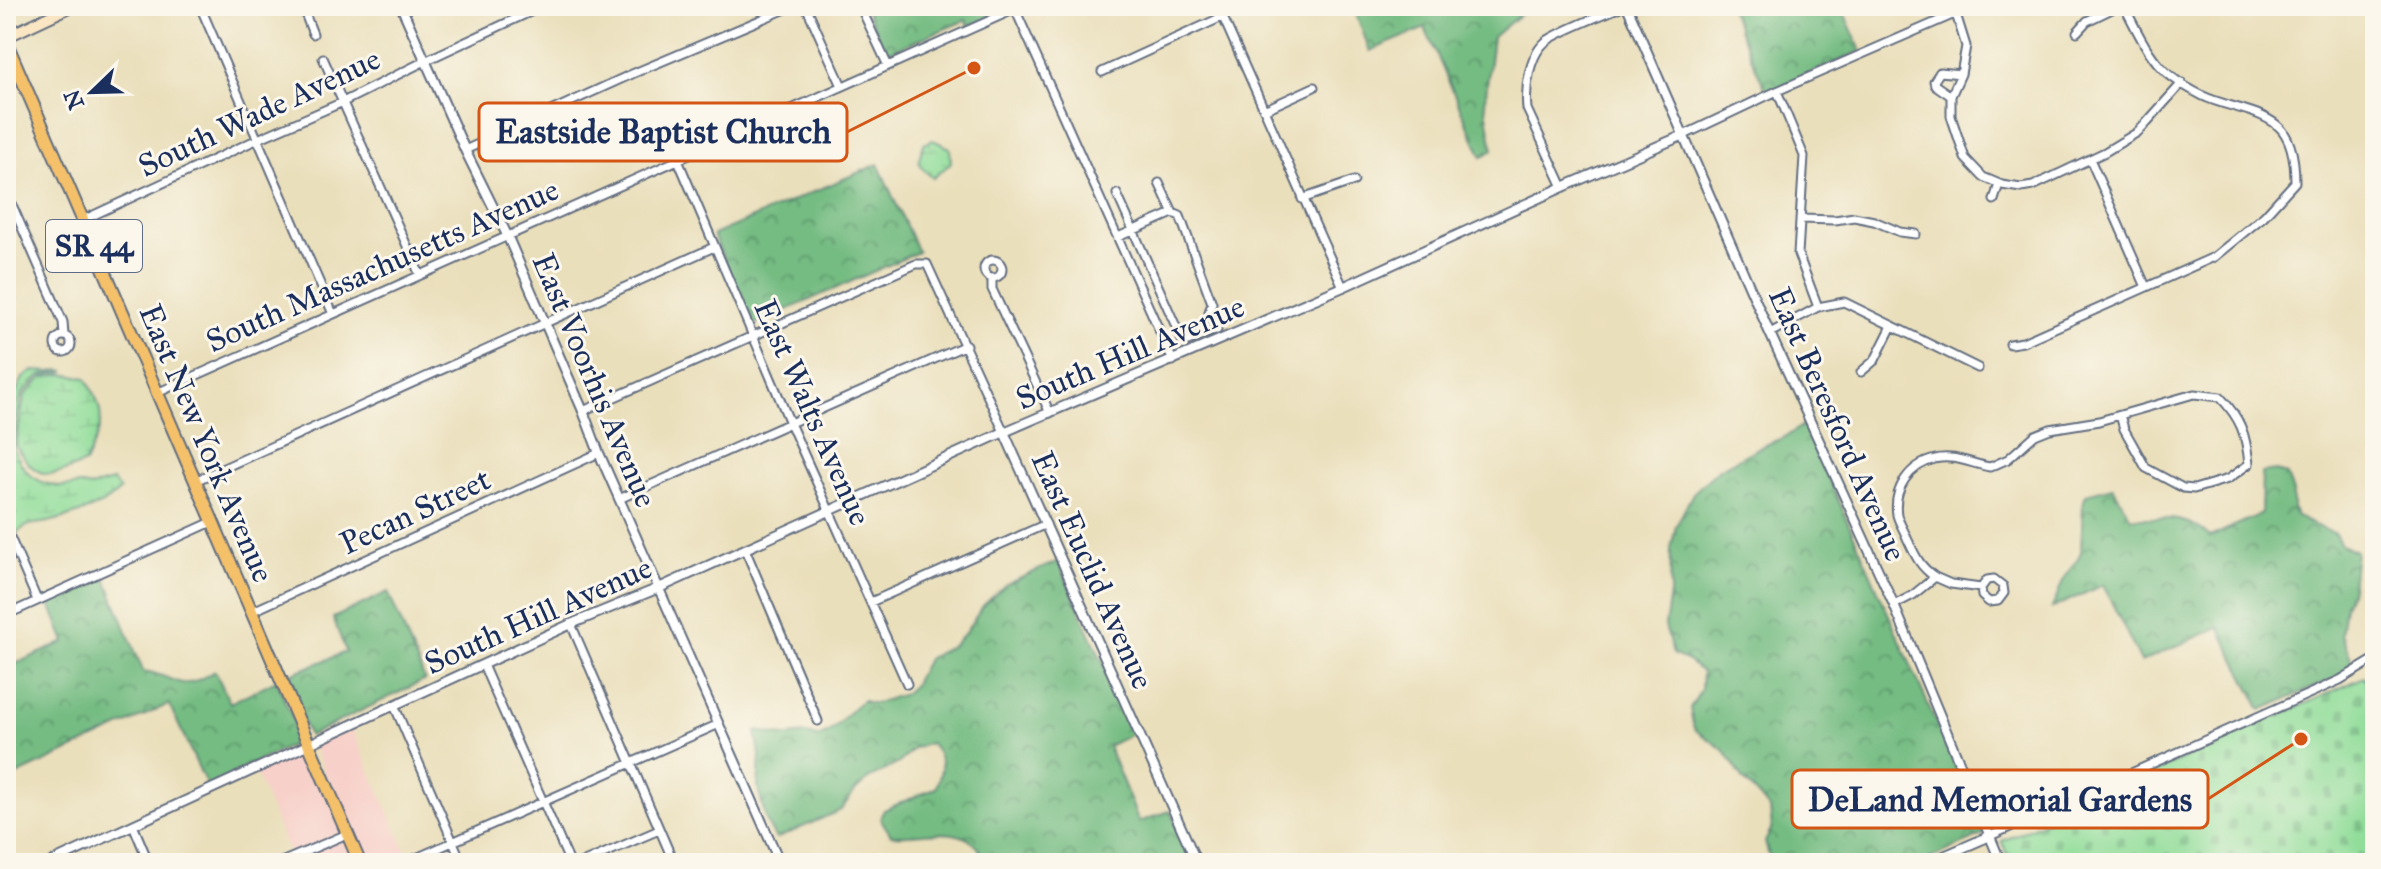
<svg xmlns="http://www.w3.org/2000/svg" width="2381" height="869" viewBox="0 0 2381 869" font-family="'IM FELL Great Primer',serif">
<defs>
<pattern id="forest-crowns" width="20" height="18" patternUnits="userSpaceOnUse" patternTransform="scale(2)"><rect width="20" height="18" fill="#74bc82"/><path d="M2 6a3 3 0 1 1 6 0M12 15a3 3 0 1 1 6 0" fill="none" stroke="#5e996e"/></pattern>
<pattern id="wetland-marsh" width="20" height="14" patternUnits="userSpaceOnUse" patternTransform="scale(2)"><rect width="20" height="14" fill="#91dd9a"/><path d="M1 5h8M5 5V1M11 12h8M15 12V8" fill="none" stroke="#7cbe87"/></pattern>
<pattern id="cemetery-stones" width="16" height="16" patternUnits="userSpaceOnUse" patternTransform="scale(2)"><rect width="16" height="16" fill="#91dd9a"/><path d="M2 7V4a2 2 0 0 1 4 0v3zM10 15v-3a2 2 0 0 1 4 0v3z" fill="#7cbe87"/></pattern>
</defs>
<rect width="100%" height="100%" fill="#fbf7ec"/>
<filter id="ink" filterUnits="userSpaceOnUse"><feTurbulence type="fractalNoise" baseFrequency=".0125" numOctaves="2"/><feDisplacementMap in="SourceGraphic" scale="16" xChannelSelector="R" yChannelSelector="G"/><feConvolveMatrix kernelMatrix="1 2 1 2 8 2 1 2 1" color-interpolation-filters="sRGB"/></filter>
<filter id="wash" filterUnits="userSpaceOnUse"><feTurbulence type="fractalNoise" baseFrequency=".006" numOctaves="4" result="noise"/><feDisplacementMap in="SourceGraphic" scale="32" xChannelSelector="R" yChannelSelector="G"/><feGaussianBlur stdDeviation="1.8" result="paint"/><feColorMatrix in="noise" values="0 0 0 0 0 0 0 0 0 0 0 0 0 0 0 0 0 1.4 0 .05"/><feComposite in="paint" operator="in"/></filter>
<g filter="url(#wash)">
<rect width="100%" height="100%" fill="#eadfbb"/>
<!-- built -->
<path fill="#f7d0c9" d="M351 728 409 858 397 863H364L313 746Z
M306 749 342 832 290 855 255 772Z
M345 838 356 863H293L292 861Z"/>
<!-- forest -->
<path fill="url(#forest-crowns)" stroke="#487670" stroke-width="2" d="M864 6H1014L969 26 966 20 886 53Z
M1353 6H1530L1493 37 1485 102 1493 150 1482 157 1425 28 1370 51Z
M1729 6H1841L1861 51 1767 93Z
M878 164 918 252 753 325 713 235Z
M1803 425 1826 472 1985 834 1920 863H1771L1765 842 1772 828 1770 809 1744 780 1724 750 1694 729 1690 708 1701 690 1702 672 1688 661 1673 654 1665 626 1670 594 1671 548 1676 526 1693 493 1719 469 1756 449 1787 436Z
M2276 471 2287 475 2293 493V508L2296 515 2307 522 2335 534 2341 545 2356 551 2352 588 2345 606 2341 634 2355 668 2338 677 2261 710 2219 627 2141 662 2103 585 2052 608 2065 576 2077 560 2081 552 2083 504 2086 494 2113 487 2131 518C2161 518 2188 515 2210 537L2261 514 2262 473Z
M1058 561 1134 733 1108 746 1139 822 1170 811 1193 863H975L980 850C960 822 921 838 891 835L880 818 884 810 936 788C943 767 945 762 931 743L914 748 899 763 868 779 855 791 841 810 776 839 767 823 758 788 760 755 756 731C767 732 780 737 790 736 801 735 806 732 817 737 839 731 845 711 864 700L867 703H877L904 694 913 686 927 659 953 645 965 633 983 606 1005 585Z
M104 574 143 671C161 673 170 681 183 683 193 684 206 676 215 671L230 703 276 680 302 740 207 786 169 704 6 780V668L65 642 48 599Z
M388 592 425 680 309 736 283 677 346 652 333 618Z"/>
<!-- wetland -->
<path fill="url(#wetland-marsh)" stroke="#56867c" stroke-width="2" d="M933 140 950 148 951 163 933 178C918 166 916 162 924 144Z
M59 370 66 371 40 376 21 395 13 448 21 464 30 475 42 482 59 487 82 485 91 487 113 481 120 490C107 506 69 517 48 522 34 525 30 522 18 532L11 529 8 524 6 525V413L23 378 32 371 51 372Z
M62 374 86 378C108 417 103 424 85 463 50 478 38 482 16 446L24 396 42 378Z"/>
<!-- cemetery -->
<path fill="url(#cemetery-stones)" stroke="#56867c" stroke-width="2" d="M2364 677 2375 702V855L2356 863H2010L2002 841Z"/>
</g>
<g filter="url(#ink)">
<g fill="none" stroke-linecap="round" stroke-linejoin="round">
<!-- minor casing -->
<g stroke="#636d7f" stroke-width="11">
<path id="minor" d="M200 6 333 314
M302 6 313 34
M806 6 842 86
M860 6 888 66
M1218 6 1343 287
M1015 9 1173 361
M1956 14 1966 46 1961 74 1951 96V116L1965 158 1983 177 2002 185 2021 188 2033 186 2105 152 2138 132 2182 83
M2077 32 2087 21 2118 6
M323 58 420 275
M1102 72 1222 17
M1777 91 1804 156 1798 254 1818 307
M1951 96 1935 85 1934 81 1940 72 1961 74
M1264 110 1314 87
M1684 135 1777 91 1973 6
M465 150 632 74 793 6
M2090 159 2146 287
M678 160 790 423 907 684
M1159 183 1173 213 1180 216 1212 303 1209 312 1217 330
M1563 187 1527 109C1525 88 1529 53 1548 40 1567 28 1601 16 1622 6
M6 191 63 322 64 336
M1117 194 1182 340 1188 341 1217 329
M1302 199 1354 181
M1994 200 1999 184
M1800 219 1835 220 1854 217 1874 221 1900 232 1916 234
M83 220 258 139 343 102 425 61 543 6
M1118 237 1173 213
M984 269a9 9 0 1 1 18 0a9 9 0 1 1-18 0Z
M992 278V289L1050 413
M1770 333 1818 307 1844 302 1978 368
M55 344a8 8 0 1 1 16 0a8 8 0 1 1-16 0Z
M2010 344 2023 342 2214 257 2264 216 2295 182C2295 163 2293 138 2277 125 2257 109 2226 107 2203 96 2193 91 2181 84 2172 77 2149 60 2137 30 2124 6
M6 371V377
M1861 372 1875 360 1892 326
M157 393 1022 6
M583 411 916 264H927L1004 432
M2374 457 2375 459
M195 481 714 247
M619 499 966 345
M6 528 37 600
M745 549 818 721
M1935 577C1919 566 1915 555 1907 538 1904 530 1899 523 1897 515 1893 489 1909 465 1935 459 1953 454 1972 464 1990 467L2008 459 2035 435 2050 429 2099 421 2194 394 2220 397C2241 419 2246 434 2249 464L2228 479 2194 489 2183 488 2146 468 2124 429 2120 415
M871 602 1046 524
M1894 605 1913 595 1935 577 1951 584 1981 588 1987 580 1994 579 2003 586 2004 593 1998 601 1989 602 1982 596 1981 588
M251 612 599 453
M6 615 212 522
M571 624 674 863
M483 665 570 863
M394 705 462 863
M133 825 149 863
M1990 836 2340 680 2375 659
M279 863 347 834
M405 863 719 724
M582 863 659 830
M857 863 870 857"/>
</g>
<!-- tertiary casing -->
<g stroke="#636d7f" stroke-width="12">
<path id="tertiary" d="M401 6 465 150 507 235 583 411 599 453 780 863
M1627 6 1768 329 1894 605 2001 863
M1004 432 1197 863
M50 863 571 624 659 588 1004 432 1343 287 1563 187 1684 135
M1928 863 1990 836"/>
</g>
<!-- secondary casing -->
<g stroke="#636d7f" stroke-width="14">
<path id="secondary" d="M6 37 72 6"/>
</g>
<!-- primary casing -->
<g stroke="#636d7f" stroke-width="15">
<path id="primary" d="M6 42 360 863"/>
</g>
<!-- minor -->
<use href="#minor" stroke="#fff" stroke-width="7"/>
<!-- tertiary -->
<use href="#tertiary" stroke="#fff" stroke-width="8"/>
<!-- secondary -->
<use href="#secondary" stroke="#fbe6c3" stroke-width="10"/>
<!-- primary -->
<use href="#primary" stroke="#f4c16a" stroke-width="11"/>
</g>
</g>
<g text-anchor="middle" stroke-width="6" stroke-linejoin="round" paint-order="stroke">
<!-- shield labels -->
<rect fill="#fbf7ec" stroke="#5e6b89" stroke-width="2" x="46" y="220" width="96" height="52" rx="6"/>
<g font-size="30" font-weight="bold" fill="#1b2f5e">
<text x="94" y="256">SR 44</text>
</g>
<!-- street labels -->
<g font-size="32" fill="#1b2f5e" stroke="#fbf7ec">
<text transform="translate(259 112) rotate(-25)" y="11">South Wade Avenue</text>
<text transform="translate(382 265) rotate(-24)" y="11">South Massachusetts Avenue</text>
<text transform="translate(1130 352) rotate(-23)" y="11">South Hill Avenue</text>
<text transform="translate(595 380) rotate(67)" y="11">East Voorhis Avenue</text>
<text transform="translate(813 412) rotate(66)" y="11">East Walts Avenue</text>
<text transform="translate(1838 424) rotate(66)" y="11">East Beresford Avenue</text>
<text transform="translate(207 443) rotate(67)" y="11">East New York Avenue</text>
<text transform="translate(415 511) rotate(-25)" y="11">Pecan Street</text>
<text transform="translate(1093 570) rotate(66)" y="11">East Euclid Avenue</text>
<text transform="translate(538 615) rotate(-24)" y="11">South Hill Avenue</text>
</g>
</g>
<!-- callouts -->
<path fill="none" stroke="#d45514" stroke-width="3" d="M974 68L847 132M2301 739L2208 799"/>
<g fill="#d45514" stroke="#fbf7ec" stroke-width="3">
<circle cx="974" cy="68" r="8"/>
<circle cx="2301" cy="739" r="8"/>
</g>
<g fill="#fbf7ec" stroke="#d45514" stroke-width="3">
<rect x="479" y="103" width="368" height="58" rx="8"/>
<rect x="1792" y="770" width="416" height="58" rx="8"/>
</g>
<g font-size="34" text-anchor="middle" font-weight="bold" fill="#1b2f5e">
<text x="663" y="143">Eastside Baptist Church</text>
<text x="2000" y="811">DeLand Memorial Gardens</text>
</g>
<!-- margin -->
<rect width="2381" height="869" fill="none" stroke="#fbf7ec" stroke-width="32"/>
<!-- north arrow -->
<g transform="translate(92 92) rotate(247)" stroke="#fbf7ec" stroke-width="6" paint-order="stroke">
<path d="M0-6L14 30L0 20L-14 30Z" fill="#1b2f5e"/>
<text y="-12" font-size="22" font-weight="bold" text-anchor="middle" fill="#1b2f5e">N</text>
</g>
</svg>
